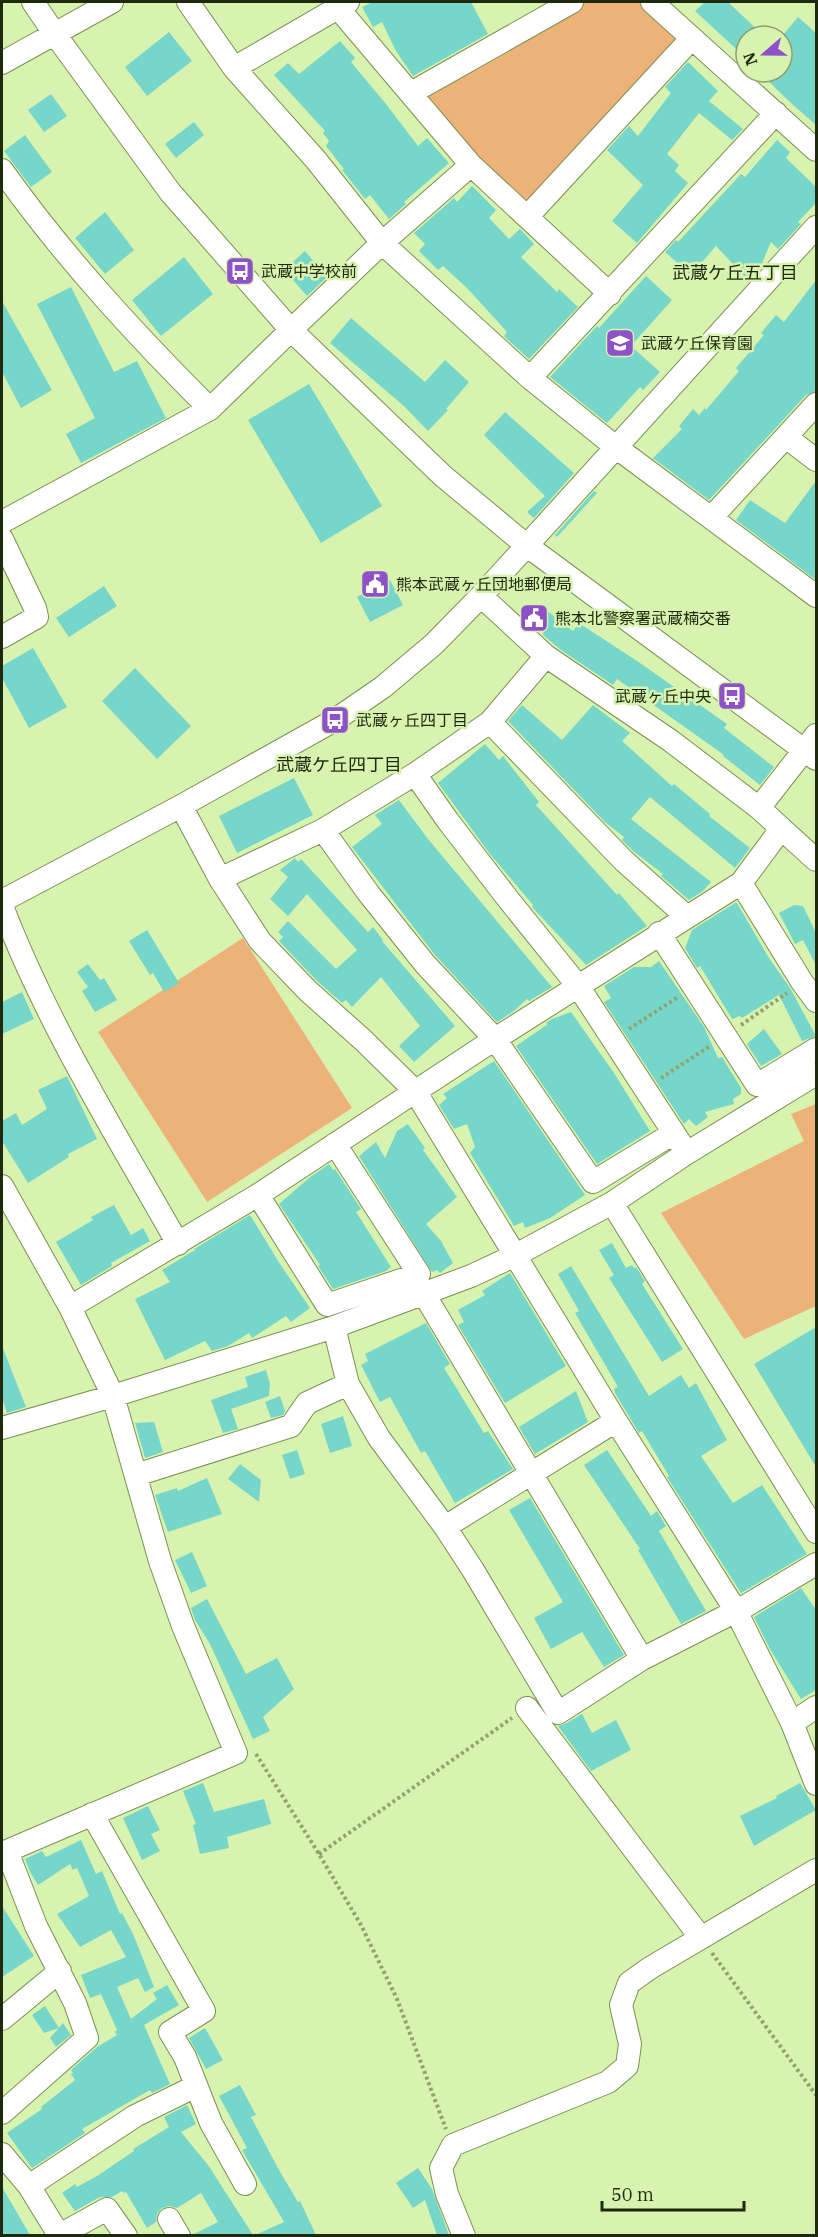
<svg xmlns="http://www.w3.org/2000/svg" width="818" height="2237" viewBox="0 0 818 2237" font-family="'IBM Plex Serif','Noto Sans JP',serif">
<rect width="100%" height="100%" fill="#d8f3af"/>
<!-- green -->
<path fill="#ecb278" d="M572 2H652L692 38 527 217 411 93Z
M243 938 352 1108 207 1202 98 1032Z
M816 1104V1306L744 1339 661 1213 804 1141 791 1114Z"/>
<!-- building -->
<path fill="#77d6ca" d="M373 2H471L488 34 413 76 396 51 382 22 373 27 362 7Z
M705 2H728L764 36H746V58L695 11Z
M798 17 816 33V125L792 104 759 72H782V36Z
M169 32 192 61 147 96 125 67Z
M340 41 355 58 351 62 386 104 418 146 427 138 449 163 404 202 406 204 389 219 370 195 365 199 342 170 344 169 326 146 329 141 323 133 325 131 274 75 288 63 299 74Z
M688 62 718 91 709 101 743 129 732 140 699 113 667 154 679 165 675 171 688 183 637 243 612 221 643 185 607 150 629 126 638 136 671 93 665 87Z
M51 94 67 116 44 132 28 110Z
M194 122 204 135 176 158 165 144Z
M25 135 52 172 31 187 4 151Z
M777 140 790 152 786 158 816 187V203L798 222 801 224 778 249 771 242 760 268 749 281 716 246 691 275 665 252 676 240 678 242 741 174 745 177Z
M472 186 496 210 489 218 509 239 520 229 534 244 521 257 557 292 559 289 578 307 529 359 504 336 507 332 468 289 443 266 438 270 419 251 425 244 414 233 454 198 457 202Z
M105 212 134 250 105 274 75 238Z
M305 251 327 277 307 296 284 270Z
M184 257 213 294 161 336 132 300Z
M646 276 672 300 631 346 660 372 643 390 640 387 607 423 550 377 597 326 599 328Z
M816 280V391L806 395 709 500 653 458 682 429 679 426 693 409 699 415 705 408 706 410 739 371 736 368 764 335 761 333 776 315 784 322Z
M71 287 114 372 137 361 166 418 81 463 66 434 95 418 37 304Z
M2 301 52 390 21 408 2 372Z
M351 318 425 382 445 360 469 382 446 409 448 410 428 431 405 407 330 343Z
M309 384 382 506 321 543 248 420Z
M505 412 574 473 534 518 527 512 545 496 484 435Z
M816 481V580L736 520 750 500 785 523Z
M594 491 597 493 557 537 555 535Z
M390 580 403 605 370 622 357 597Z
M104 586 117 606 69 637 56 618Z
M546 610 573 631 579 623 640 663 727 724 724 728 774 767 760 785 723 756 724 755 617 679 613 685 561 650 543 635 544 631 535 625Z
M33 648 67 707 29 728 2 678V666Z
M135 668 191 726 157 759 102 701Z
M522 705 562 740 593 705 630 733 622 741 672 786 674 784 710 814 709 816 750 848 735 868 650 797 631 819 711 882 703 891 689 900 661 876 663 874 633 851 622 840 624 837 605 822 508 721Z
M485 744 499 760 503 756 539 802 536 805 617 895 619 893 647 926 586 965 532 907 533 905 490 854 438 783Z
M294 778 313 815 237 853 219 816Z
M399 800 428 839 552 987 529 1001 527 999 514 1011 497 1022 435 955 352 847 382 824 375 815Z
M295 858 298 862 301 859 368 932 373 927 383 940 382 941 455 1026 414 1062 399 1046 420 1026 381 977 352 1007 346 1000 342 1003 317 981 279 941 283 937 278 932 288 921 336 969 357 950 307 894 288 916 270 899 288 877 280 870Z
M735 903H737L769 958 790 988 816 1036 802 1041 779 995 742 1018 740 1016 732 1019 700 966 697 968 685 948 692 930Z
M794 905 803 906 816 933V965L803 940 795 944 779 913Z
M147 930 179 983 164 992 153 973 150 975 129 941Z
M659 961 704 1027 718 1058 722 1057 741 1088V1094L733 1099 734 1104 705 1112 708 1117 696 1126 689 1119 684 1124 604 1002 611 998 604 986 634 967H651Z
M88 964 100 980 104 978 117 1000 95 1012 82 991 88 987 77 972Z
M22 992 34 1019 2 1034V1002Z
M571 1012 614 1073 650 1131 597 1164 516 1046 548 1024 546 1023 552 1019Z
M764 1029 782 1054 761 1066 747 1044Z
M494 1061 585 1195 550 1218 525 1228 523 1222 514 1226 470 1153 475 1147 467 1124 454 1129 439 1105 447 1098 443 1094Z
M67 1076 97 1139 68 1154 69 1157 28 1183 2 1141V1121L16 1113 22 1125 47 1109 38 1090Z
M408 1124 425 1148 423 1150 457 1197 426 1224 441 1241 453 1263 440 1273 437 1270 432 1272 359 1156 376 1142 385 1158 397 1131Z
M329 1164 333 1170 335 1169 361 1209 356 1212 391 1267 386 1271 333 1289 318 1266 320 1265 279 1204 309 1178Z
M114 1205 131 1235 143 1228 150 1241 111 1263 112 1266 81 1285 56 1242 93 1220 91 1217Z
M250 1215 280 1264 310 1308 291 1322 286 1316 252 1338 249 1333 228 1346 212 1351 205 1341 165 1360 135 1299 170 1282 162 1270 195 1250 194 1249Z
M612 1243 626 1268 632 1265 634 1268 636 1267 645 1281 642 1284 683 1349 662 1362 609 1278 614 1275 599 1250Z
M571 1266 649 1396 681 1375 689 1388 696 1383 727 1440 701 1456 733 1503 762 1485 807 1554 741 1593 667 1477 669 1476 642 1431 639 1433 615 1393 614 1389 618 1387 575 1313 579 1311 558 1274Z
M510 1273 566 1366 505 1403 458 1325 464 1322 458 1310 485 1295 482 1291Z
M426 1323 450 1364 444 1368 484 1433 488 1431 513 1469 455 1503 425 1451 421 1453 390 1397 380 1402 361 1365 368 1361 365 1354Z
M816 1327V1467L754 1364Z
M2 1346 26 1407 7 1413 2 1398Z
M266 1370 270 1384 269 1396 231 1409 238 1429 223 1433 211 1400 248 1387 245 1377Z
M576 1391 588 1422 535 1454 519 1427Z
M280 1396 285 1411 283 1415 271 1418 265 1402Z
M343 1416 352 1446 330 1453 321 1424Z
M154 1422 163 1452 145 1458 135 1423Z
M297 1450 305 1474 290 1479 282 1455Z
M607 1450 651 1516 657 1511 666 1526 659 1531 706 1611 681 1624 638 1550 640 1549 584 1465Z
M240 1464 261 1480 259 1502 228 1479Z
M207 1478 222 1514 168 1532 155 1495 177 1488 178 1491Z
M530 1498 624 1655 604 1667 582 1632 551 1649 534 1618 563 1602 509 1510Z
M192 1552 207 1586 191 1593 175 1560Z
M801 1588 816 1610V1690L801 1699 771 1651 754 1617Z
M207 1599 246 1674 277 1658 294 1689 263 1717 270 1731 253 1739 210 1644 195 1620 191 1608Z
M582 1714 592 1733 616 1720 631 1750 591 1771 558 1726 565 1724Z
M203 1783 214 1812 264 1799 271 1824 227 1837 229 1848 200 1854 193 1825 196 1824 183 1791Z
M800 1783 816 1810 754 1846 740 1816 777 1798 776 1796Z
M148 1806 160 1830 151 1834 160 1851 142 1860 123 1818Z
M81 1840 96 1874 102 1871 120 1914 122 1913 134 1936 154 1987 145 1992 138 1978 117 1987 131 2019 157 1999 153 1993 167 1985 179 2005 144 2025 170 2084 152 2093 150 2090 82 2129 85 2133 32 2168 7 2133 42 2109 41 2107 75 2080 71 2074 73 2073 71 2070 97 2047 117 2035 115 2032 117 2030 101 1994 90 1998 81 1975 126 1957 111 1930 80 1947 57 1914 89 1896 77 1868 73 1870 70 1864 38 1885 30 1872 25 1859 42 1851 46 1857Z
M2 1906 34 1956 2 1977Z
M45 2006 59 2028 44 2033 32 2015Z
M63 2023 71 2035 56 2047 50 2038Z
M205 2028 223 2060 206 2069 189 2038Z
M240 2085 256 2115 251 2117 279 2170 298 2202 300 2201 316 2235H255L284 2222 242 2150 247 2148 219 2096Z
M187 2105 196 2124 181 2132 208 2165 253 2235H192L218 2222 201 2193 177 2208 169 2206 162 2208 157 2213 156 2222 147 2228 126 2192 124 2193 122 2191 112 2197H100L75 2211 62 2193 75 2184 77 2187 97 2176 134 2151 133 2149 169 2127 164 2117Z
M418 2168 432 2189 449 2235H437L425 2200 413 2208 396 2183Z
M2 2187 30 2235H2Z"/>
<g fill="none" stroke-linecap="round" stroke-linejoin="round">
<!-- minor casing -->
<g stroke="#7a9152" stroke-width="24">
<path id="minor" d="M33 2 54 33 170 192 291 330 443 476 526 545 816 759
M188 2 234 68 316 160 382 243 530 378 617 448 816 596
M652 2 816 150
M338 8 471 165 610 294
M2 63 112 2
M234 68 348 2
M411 93 572 2
M2 170C63 256 135 334 210 409
M527 217 692 38
M530 378 776 113
M786 437 816 460
M711 518 816 404
M2 522 210 409 291 330 382 243 471 165
M2 539 35 608 37 617 2 637
M481 596 546 656 671 741 759 808 816 860
M490 722 624 861 686 916
M415 774 448 821 508 899 578 986 681 1144
M181 806 220 879 260 941 308 991 363 1040 415 1091 616 1421 736 1611 792 1723 816 1784
M759 808 816 735
M323 830 369 894 425 964 495 1039 593 1182 674 1133
M220 879 323 830 415 774 490 722 546 656
M741 883 802 982 816 1001
M2 901 181 806 335 720 383 687 434 644 481 596 816 227
M2 906C47 1024 116 1134 178 1244
M659 933 757 1085 816 1049
M2 1186 70 1307 113 1396 160 1561 183 1626 236 1753 7 1851 36 1926 75 2003 87 2038 2 2113
M258 1195 327 1305 419 1274 335 1144
M612 1203 816 1532
M424 1294 642 1659
M70 1307 258 1195 495 1039 741 883 781 829
M334 1327 348 1384 379 1438 445 1527 473 1570 558 1713 642 1659 744 1607 816 1564
M2 1428 113 1396 334 1327 471 1276 516 1255 612 1203 687 1153 816 1074
M136 1475 291 1426 307 1403 348 1384
M445 1527 616 1421
M527 1708 701 1938
M792 1723 816 1707
M92 1814 204 2011 170 2032 185 2057 211 2123 245 2184
M2 2019 60 1971
M2 2154 29 2186 59 2235
M29 2186 135 2116 196 2086
M169 2219 179 2236
M58 2236 107 2209 126 2236
M464 2236 447 2194 441 2168 453 2145 608 2082 627 2066 630 2044 621 2005 629 1983 650 1968 816 1870"/>
</g>
<!-- path -->
<path stroke="#90a470" stroke-width="4" stroke-dasharray="3 3" stroke-linecap="butt" d="M741 1025 787 993
M629 1029 678 997
M661 1078 710 1046
M256 1754 319 1854 361 1925 397 1999 446 2129
M319 1854 512 1718
M712 1953 816 2095"/>
<!-- minor -->
<use href="#minor" stroke="#fff" stroke-width="22"/>
</g>
<!-- icons -->
<defs>
<g id="bus-square" transform="scale(1.5)"><rect x="-9" y="-9" width="18" height="18" rx="4" fill="#8f51c7" stroke="#d8f3af"/><path d="M-5-6H5V4H4V6H2V4H-2V6H-4V4H-5ZM-3.5-4V0h7V-4ZM-3.5 1.2v1.5H-2V1.2ZM2 1.2v1.5H3.5V1.2Z" fill="#fff"/></g>
<g id="school-square" transform="scale(1.5)"><rect x="-9" y="-9" width="18" height="18" rx="4" fill="#8f51c7" stroke="#d8f3af"/><path d="M0-5L7-2L0 1L-7-2ZM-4 1L0 2.5L4 1V4Q0 6-4 4Z" fill="#fff"/></g>
<g id="civic-square" transform="scale(1.5)"><rect x="-9" y="-9" width="18" height="18" rx="4" fill="#8f51c7" stroke="#d8f3af"/><path d="M-.6-6.5H3V-4.5H.6V-3L4-1V1h2V6H-6V1h2V-1L-.6-3ZM-1.2 2.5V6h2.4V2.5Z" fill="#fff"/></g>
</defs>
<g fill-rule="evenodd">
<use href="#bus-square" x="240" y="271"/>
<use href="#school-square" x="620" y="343"/>
<use href="#civic-square" x="375" y="584"/>
<use href="#civic-square" x="534" y="618"/>
<use href="#bus-square" x="732" y="696"/>
<use href="#bus-square" x="335" y="720"/>
</g>
<g text-anchor="middle" stroke-width="5" stroke-linejoin="round" paint-order="stroke">
<!-- poi labels -->
<g font-size="16" fill="#1f290e" stroke="#d8f3af" text-anchor="start">
<text x="261" y="277">武蔵中学校前</text>
<text x="641" y="349">武蔵ケ丘保育園</text>
<text x="396" y="590">熊本武蔵ヶ丘団地郵便局</text>
<text x="555" y="624">熊本北警察署武蔵楠交番</text>
<text x="711" y="702" text-anchor="end">武蔵ヶ丘中央</text>
<text x="356" y="726">武蔵ヶ丘四丁目</text>
</g>
<!-- neighbourhood labels -->
<g font-size="18" fill="#1f290e" stroke="#d8f3af">
<text x="735" y="279">武蔵ケ丘五丁目</text>
<text x="339" y="771">武蔵ケ丘四丁目</text>
</g>
</g>
<!-- border -->
<rect width="818" height="2237" fill="none" stroke="#1f290e" stroke-width="6"/>
<!-- north arrow -->
<g transform="translate(764 54) rotate(250)"><circle r="28" fill="#d8f3af" stroke="#8ea26f" stroke-width="1.5"/>
<path d="M0-4.5L10 22L0 15L-10 22Z" fill="#8f51c7"/>
<text y="-9" font-size="16" font-weight="bold" text-anchor="middle" fill="#1f290e">N</text>
</g>
<!-- scale -->
<path d="M602 2201v9h142v-9" fill="none" stroke="#1f290e" stroke-width="3"/>
<text x="611" y="2201" font-size="18" fill="#1f290e" stroke="#d8f3af" stroke-width="4.5" paint-order="stroke">50 m</text>
</svg>
